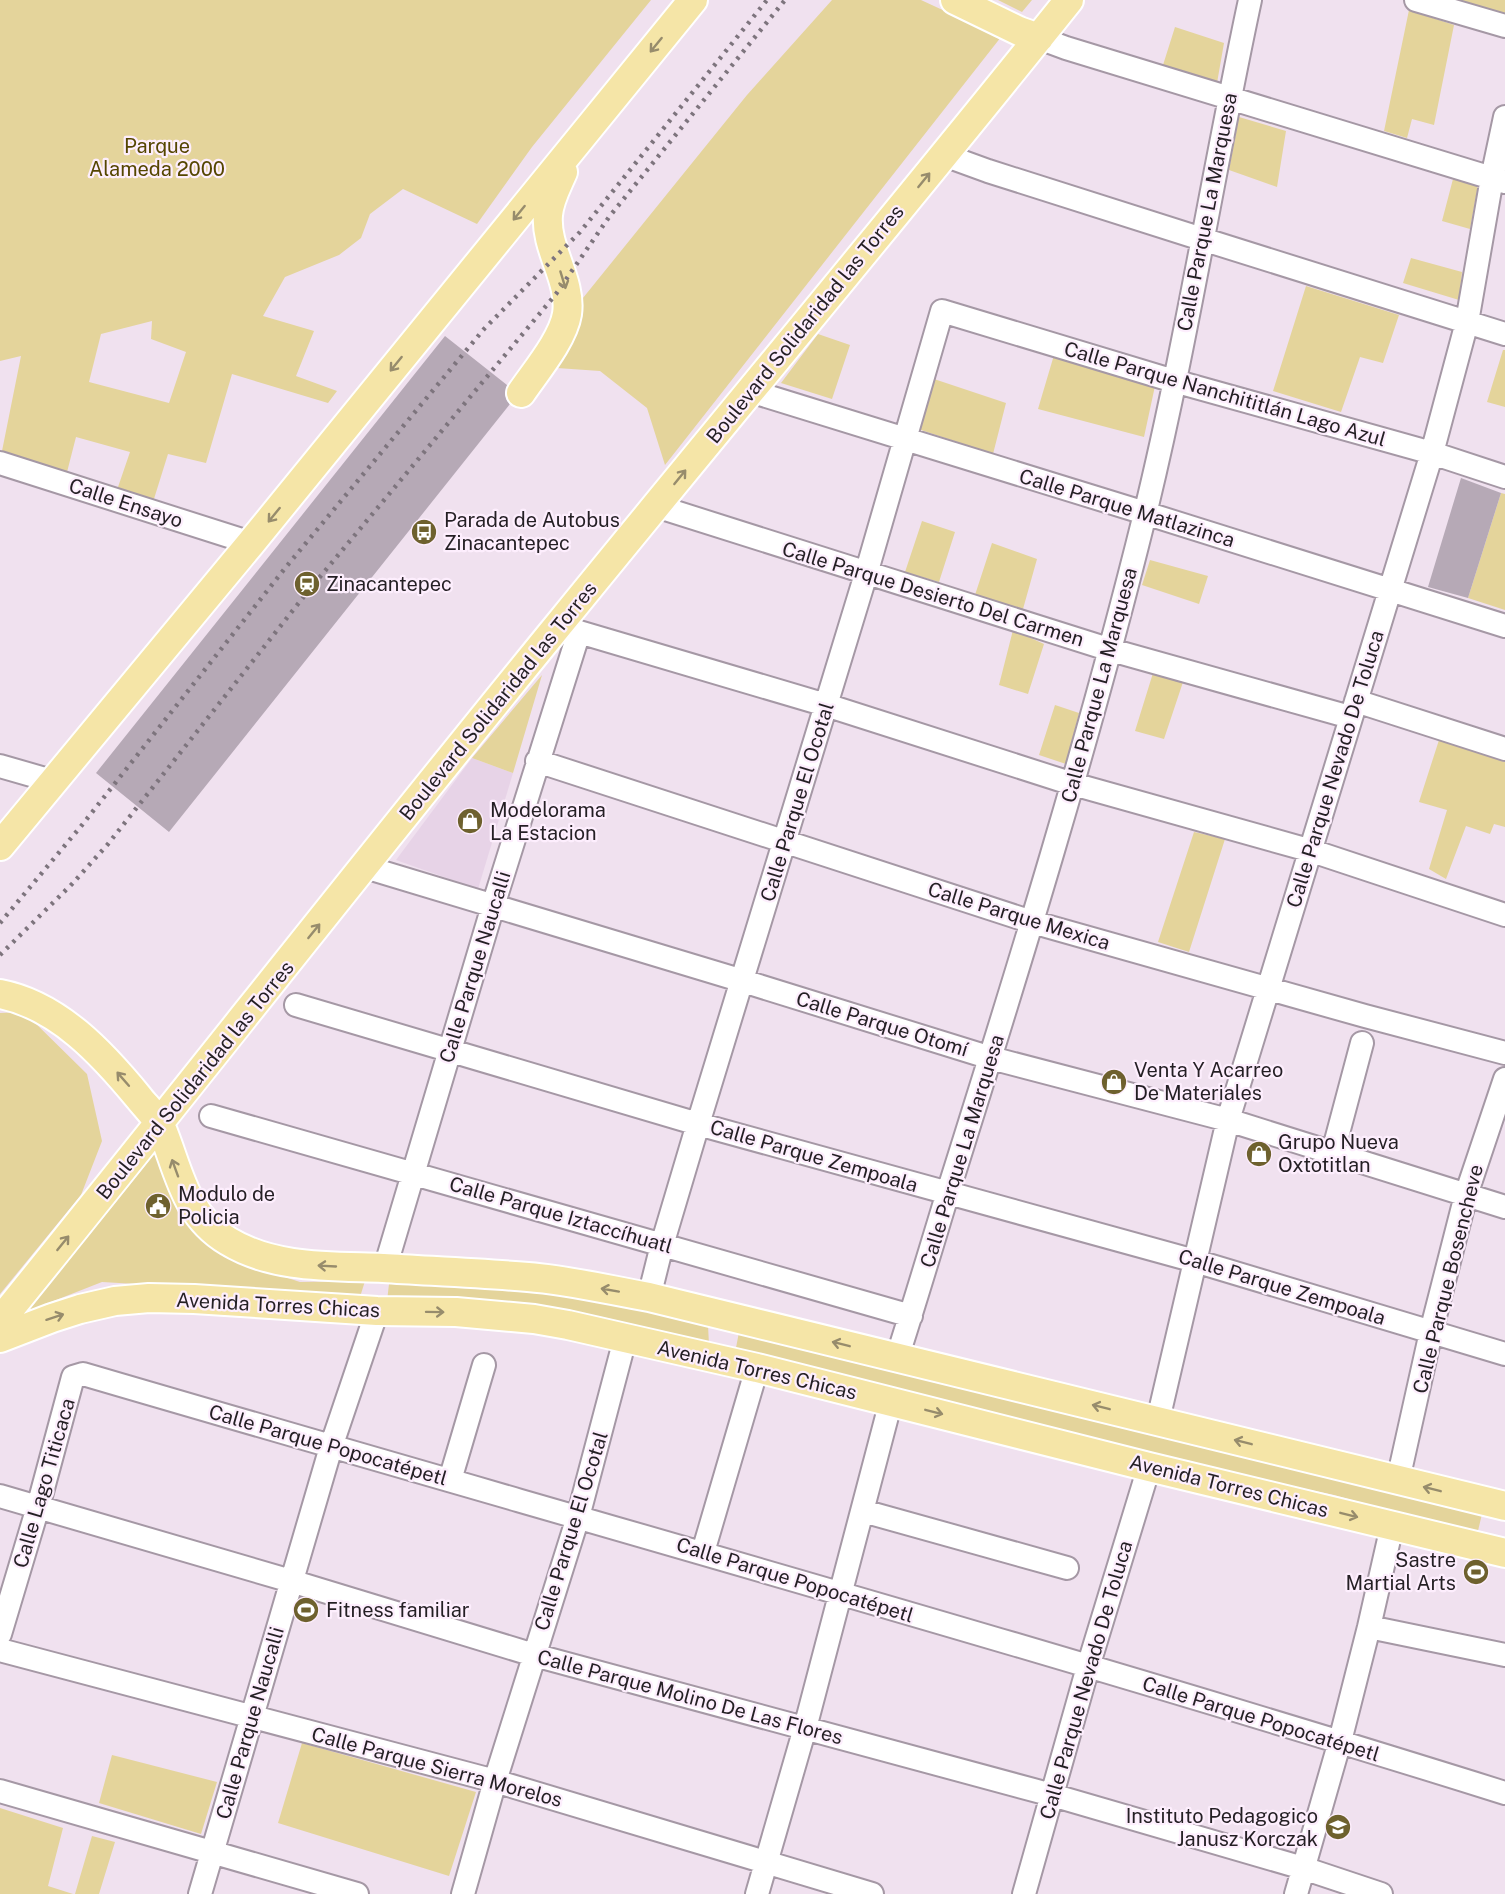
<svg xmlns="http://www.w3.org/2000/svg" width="1505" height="1894" viewBox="0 0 1505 1894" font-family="'Public Sans',sans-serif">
<rect width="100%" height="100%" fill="#f0e1ef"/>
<!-- built -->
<path fill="#e7d3e7" d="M472 758 513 773 478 889 396 860Z"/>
<!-- green -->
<path fill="#e4d49b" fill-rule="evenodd" d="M0 0H651L532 147 477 224 403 189 370 214 361 238 339 255 285 277 263 316 314 331 296 376 337 391 328 403 232 374 206 463 168 454 153 502 117 490 130 452 76 437 66 476 1 456 21 356 0 361ZM152 321 151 339 186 352 169 403 89 382 101 334Z
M832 0H921L1001 37 665 465 647 408 600 371 528 366 747 95Z
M998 0H1032L1022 12Z
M1449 0H1505V18Z
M1409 10 1454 25 1434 125 1412 119 1407 138 1384 131Z
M1175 27 1224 43 1217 83 1163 65Z
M1239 117 1286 131 1277 187 1229 170Z
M1453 179 1478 185 1470 229 1442 221Z
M1411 258 1462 272 1459 300 1403 283Z
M1306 286 1399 315 1383 363 1360 357 1341 412 1273 391Z
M818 334 850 345 832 399 781 383Z
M1503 350H1505V407L1487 402Z
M1054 355 1155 386 1144 437 1038 409Z
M928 377 1006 403 993 454 915 428Z
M1501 493 1505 494V610L1468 598Z
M922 521 955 532 939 582 905 572Z
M992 543 1037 559 1023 609 975 595Z
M1150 560 1208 576 1199 604 1142 585Z
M1013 630 1044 644 1028 694 999 685Z
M1153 673 1183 682 1164 739 1135 731Z
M542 675 513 773 472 758Z
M1055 705 1079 713 1066 764 1039 755Z
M1439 740 1505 762V827L1494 824 1490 834 1466 826 1446 879 1429 869 1447 810 1419 802Z
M1194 832 1225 839 1189 952 1158 942Z
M24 1012 87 1074 102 1141 81 1195 0 1294V1013Z
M156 1152 183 1217 224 1257 300 1282 365 1281 360 1297 102 1282 28 1311Z
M389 1284 528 1287 708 1325 709 1345 387 1301Z
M739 1332 1482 1514 1477 1535 1334 1495 1131 1452 735 1353Z
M302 1743 476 1792 449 1876 278 1823Z
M112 1755 217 1782 201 1834 99 1803Z
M0 1808 63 1828 48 1886 73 1894H0Z
M92 1836 115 1842 99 1894H75Z"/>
<!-- building -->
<path fill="#b6a9b6" d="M445 336 507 385 505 392 506 399 510 404 169 832 96 773Z
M1461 478 1501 493 1468 598 1428 587Z"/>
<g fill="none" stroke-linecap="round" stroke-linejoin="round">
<!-- minor casing -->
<g stroke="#a598a5" stroke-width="26">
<path id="minor" d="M1416 0 1505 26
M1039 38 1066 48 1505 182
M944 155 988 171 1202 239 1505 334
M750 391 1145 513 1505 626
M0 463 251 543
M656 506 1111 650 1350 717
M560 623 579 632 826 705 1073 784 1312 851 1505 915
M1356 701 1505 749
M537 761 1032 922 1365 1016 1505 1053
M0 766 52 781
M365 867 743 981 991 1058 1228 1120 1505 1207
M296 1005 698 1124 1195 1261 1505 1354
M211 1116C444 1181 677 1250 911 1316
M1333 1152 1362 1043
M385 1268 493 906 579 632
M649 1297 662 1245 698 1124 866 574 942 311 1174 381 1432 453 1505 477
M897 1358C915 1302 932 1245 949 1189 1019 967 1088 744 1144 518 1186 347 1213 172 1250 0
M1158 1420 1228 1120 1432 453 1467 322 1492 178 1505 117
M450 1480 484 1365
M1398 1480 1431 1332 1466 1195 1505 1079
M0 1496 291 1581 534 1655 1052 1795 1303 1868 1381 1894
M863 1511 1067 1568
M703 1552 757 1368
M1369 1627 1505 1655
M0 1634 38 1507 73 1377 83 1374C557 1513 1033 1645 1505 1793
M0 1650 495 1781 872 1894
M0 1791 357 1894
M200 1894 331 1447 377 1311
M463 1894 495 1781 578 1517 625 1339
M757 1894 805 1728 891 1401
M1024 1894 1088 1667 1149 1467
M1296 1894 1340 1741 1369 1627 1392 1526"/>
</g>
<!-- major casing -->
<g stroke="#fff" stroke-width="32">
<path id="major" d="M955 0 1019 31 1039 38
M521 393C536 371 563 339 567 314 572 280 545 249 548 215 549 200 557 186 563 172
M0 846 251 543 693 0
M0 994C58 1005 103 1054 139 1098 146 1107 156 1116 161 1127 179 1170 184 1215 228 1241 274 1269 331 1266 383 1268 431 1271 480 1273 528 1277 568 1280 609 1290 649 1297L1505 1506
M0 1321C188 1089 372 853 561 622 730 414 902 209 1069 0
M0 1338 52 1318 80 1309 115 1301 149 1298 194 1299 377 1311 456 1312 534 1319 568 1325 757 1368 1149 1467 1505 1553"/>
</g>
<!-- minor -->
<use href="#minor" stroke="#fff" stroke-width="22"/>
<!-- major -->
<use href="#major" stroke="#f5e5a7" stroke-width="28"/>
<!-- rail -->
<path stroke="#7d747d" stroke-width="4.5" stroke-dasharray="3 6" stroke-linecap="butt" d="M0 923 82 825 286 567 484 329 580 232 767 0
M0 955 72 884 108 844 309 590 556 294 609 217 785 0"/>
</g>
<!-- one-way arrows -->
<defs><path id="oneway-shaft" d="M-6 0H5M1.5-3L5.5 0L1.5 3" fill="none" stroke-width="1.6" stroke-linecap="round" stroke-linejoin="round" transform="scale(1.5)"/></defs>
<g stroke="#978c6c">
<use href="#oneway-shaft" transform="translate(656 45) rotate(129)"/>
<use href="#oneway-shaft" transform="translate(924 180) rotate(-51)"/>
<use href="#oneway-shaft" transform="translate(519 213) rotate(129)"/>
<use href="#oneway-shaft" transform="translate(563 280) rotate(73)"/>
<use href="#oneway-shaft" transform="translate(396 364) rotate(129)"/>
<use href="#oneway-shaft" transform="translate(680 477) rotate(-51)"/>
<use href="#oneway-shaft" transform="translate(274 515) rotate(129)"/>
<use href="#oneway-shaft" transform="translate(314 931) rotate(-51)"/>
<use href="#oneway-shaft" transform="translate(123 1079) rotate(-131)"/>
<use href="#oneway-shaft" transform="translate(175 1168) rotate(-110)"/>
<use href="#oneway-shaft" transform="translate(63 1243) rotate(-51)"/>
<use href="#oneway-shaft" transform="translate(327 1266) rotate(-177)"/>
<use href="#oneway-shaft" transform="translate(610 1290) rotate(-170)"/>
<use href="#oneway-shaft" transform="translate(435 1312) rotate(1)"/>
<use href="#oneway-shaft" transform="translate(55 1317) rotate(-18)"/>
<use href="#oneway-shaft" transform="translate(841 1344) rotate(-166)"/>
<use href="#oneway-shaft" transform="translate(1101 1407) rotate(-166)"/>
<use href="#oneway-shaft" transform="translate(934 1412) rotate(14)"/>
<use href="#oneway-shaft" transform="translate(1243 1442) rotate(-166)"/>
<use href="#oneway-shaft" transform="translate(1432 1489) rotate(-166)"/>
<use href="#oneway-shaft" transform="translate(1349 1515) rotate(14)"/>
</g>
<!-- icons -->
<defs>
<g id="bus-disc" transform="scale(1.35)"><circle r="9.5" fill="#6e612e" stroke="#fdeefd"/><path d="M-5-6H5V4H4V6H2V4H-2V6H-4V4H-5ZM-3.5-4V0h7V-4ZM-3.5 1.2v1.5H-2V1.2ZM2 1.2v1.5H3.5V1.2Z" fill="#fff"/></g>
<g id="station-disc" transform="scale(1.35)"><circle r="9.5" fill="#6e612e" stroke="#fdeefd"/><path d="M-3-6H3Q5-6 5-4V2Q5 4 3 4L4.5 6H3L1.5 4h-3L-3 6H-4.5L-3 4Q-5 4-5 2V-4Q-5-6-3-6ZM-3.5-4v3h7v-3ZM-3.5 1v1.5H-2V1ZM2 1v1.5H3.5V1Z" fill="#fff"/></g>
<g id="shop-disc" transform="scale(1.35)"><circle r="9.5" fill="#6e612e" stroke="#fdeefd"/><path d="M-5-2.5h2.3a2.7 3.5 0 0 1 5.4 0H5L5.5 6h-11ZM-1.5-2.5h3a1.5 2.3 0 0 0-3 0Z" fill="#fff"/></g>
<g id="civic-disc" transform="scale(1.35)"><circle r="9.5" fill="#6e612e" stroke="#fdeefd"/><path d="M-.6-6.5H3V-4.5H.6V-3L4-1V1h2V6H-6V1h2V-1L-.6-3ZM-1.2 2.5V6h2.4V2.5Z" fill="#fff"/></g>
<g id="stadium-disc" transform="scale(1.35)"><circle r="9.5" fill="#6e612e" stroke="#fdeefd"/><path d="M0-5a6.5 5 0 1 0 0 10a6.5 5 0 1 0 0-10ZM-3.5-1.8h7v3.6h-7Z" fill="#fff"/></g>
<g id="school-disc" transform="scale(1.35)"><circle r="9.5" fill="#6e612e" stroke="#fdeefd"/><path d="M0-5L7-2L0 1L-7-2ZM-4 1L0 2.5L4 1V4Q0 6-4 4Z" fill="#fff"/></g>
</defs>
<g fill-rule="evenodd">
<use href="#bus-disc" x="424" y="532"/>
<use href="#station-disc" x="307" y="584"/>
<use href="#shop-disc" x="470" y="821"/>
<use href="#shop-disc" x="1114" y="1082"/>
<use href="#shop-disc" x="1259" y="1154"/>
<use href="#civic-disc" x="158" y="1206"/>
<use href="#stadium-disc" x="1476" y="1572"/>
<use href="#stadium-disc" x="306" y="1610"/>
<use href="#school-disc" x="1338" y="1827"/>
</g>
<g text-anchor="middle" stroke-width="4.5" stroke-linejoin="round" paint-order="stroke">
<!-- park labels -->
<g font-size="20" fill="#554600" stroke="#fdeefd">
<text x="157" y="153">Parque<tspan x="157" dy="23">Alameda 2000</tspan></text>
</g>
<!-- street labels -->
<g font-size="20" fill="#241f24" stroke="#fdeefd">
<text transform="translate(1207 212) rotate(-79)" y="7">Calle Parque La Marquesa</text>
<text transform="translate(805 324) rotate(-51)" y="7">Boulevard Solidaridad las Torres</text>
<text transform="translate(1225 394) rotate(16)" y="7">Calle Parque Nanchititlán Lago Azul</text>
<text transform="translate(126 503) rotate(18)" y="7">Calle Ensayo</text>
<text transform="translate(1127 508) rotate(17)" y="7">Calle Parque Matlazinca</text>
<text transform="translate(933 594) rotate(17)" y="7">Calle Parque Desierto Del Carmen</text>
<text transform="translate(1099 685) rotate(-75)" y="7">Calle Parque La Marquesa</text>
<text transform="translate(498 701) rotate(-51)" y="7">Boulevard Solidaridad las Torres</text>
<text transform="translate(1335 769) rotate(-73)" y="7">Calle Parque Nevado De Toluca</text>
<text transform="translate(797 802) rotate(-73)" y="7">Calle Parque El Ocotal</text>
<text transform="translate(1019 916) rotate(17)" y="7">Calle Parque Mexica</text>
<text transform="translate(475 967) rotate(-73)" y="7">Calle Parque Naucalli</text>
<text transform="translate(882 1024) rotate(17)" y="7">Calle Parque Otomí</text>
<text transform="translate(195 1080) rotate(-51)" y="7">Boulevard Solidaridad las Torres</text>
<text transform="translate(962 1151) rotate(-73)" y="7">Calle Parque La Marquesa</text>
<text transform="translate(814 1156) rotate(16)" y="7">Calle Parque Zempoala</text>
<text transform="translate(561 1215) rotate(16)" y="7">Calle Parque Iztaccíhuatl</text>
<text transform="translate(1448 1279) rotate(-76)" y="7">Calle Parque Bosencheve</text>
<text transform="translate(1282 1287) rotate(17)" y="7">Calle Parque Zempoala</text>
<text transform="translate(278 1305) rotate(3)" y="7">Avenida Torres Chicas</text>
<text transform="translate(757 1370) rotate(13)" y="7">Avenida Torres Chicas</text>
<text transform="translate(328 1445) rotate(16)" y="7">Calle Parque Popocatépetl</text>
<text transform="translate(44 1483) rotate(-74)" y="7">Calle Lago Titicaca</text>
<text transform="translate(1229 1486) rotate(14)" y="7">Avenida Torres Chicas</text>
<text transform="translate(571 1531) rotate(-73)" y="7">Calle Parque El Ocotal</text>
<text transform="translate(795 1580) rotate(17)" y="7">Calle Parque Popocatépetl</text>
<text transform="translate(1086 1680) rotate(-74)" y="7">Calle Parque Nevado De Toluca</text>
<text transform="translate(690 1697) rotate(15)" y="7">Calle Parque Molino De Las Flores</text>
<text transform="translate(1261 1719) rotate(17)" y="7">Calle Parque Popocatépetl</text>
<text transform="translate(250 1723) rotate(-74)" y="7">Calle Parque Naucalli</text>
<text transform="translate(437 1767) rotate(15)" y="7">Calle Parque Sierra Morelos</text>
</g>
<!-- poi labels -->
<g font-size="20" fill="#241f24" stroke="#fdeefd" text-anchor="start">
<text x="444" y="527">Parada de Autobus<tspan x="444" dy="23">Zinacantepec</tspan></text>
<text x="326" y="591">Zinacantepec</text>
<text x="490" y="817">Modelorama<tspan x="490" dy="23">La Estacion</tspan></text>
<text x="1134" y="1077">Venta Y Acarreo<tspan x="1134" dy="23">De Materiales</tspan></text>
<text x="1278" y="1149">Grupo Nueva<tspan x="1278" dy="23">Oxtotitlan</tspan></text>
<text x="178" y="1201">Modulo de<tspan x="178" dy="23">Policia</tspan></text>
<text x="1456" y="1567" text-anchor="end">Sastre<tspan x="1456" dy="23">Martial Arts</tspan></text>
<text x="326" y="1617">Fitness familiar</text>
<text x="1318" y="1823" text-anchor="end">Instituto Pedagogico<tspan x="1318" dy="23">Janusz Korczak</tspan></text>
</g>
</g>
</svg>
